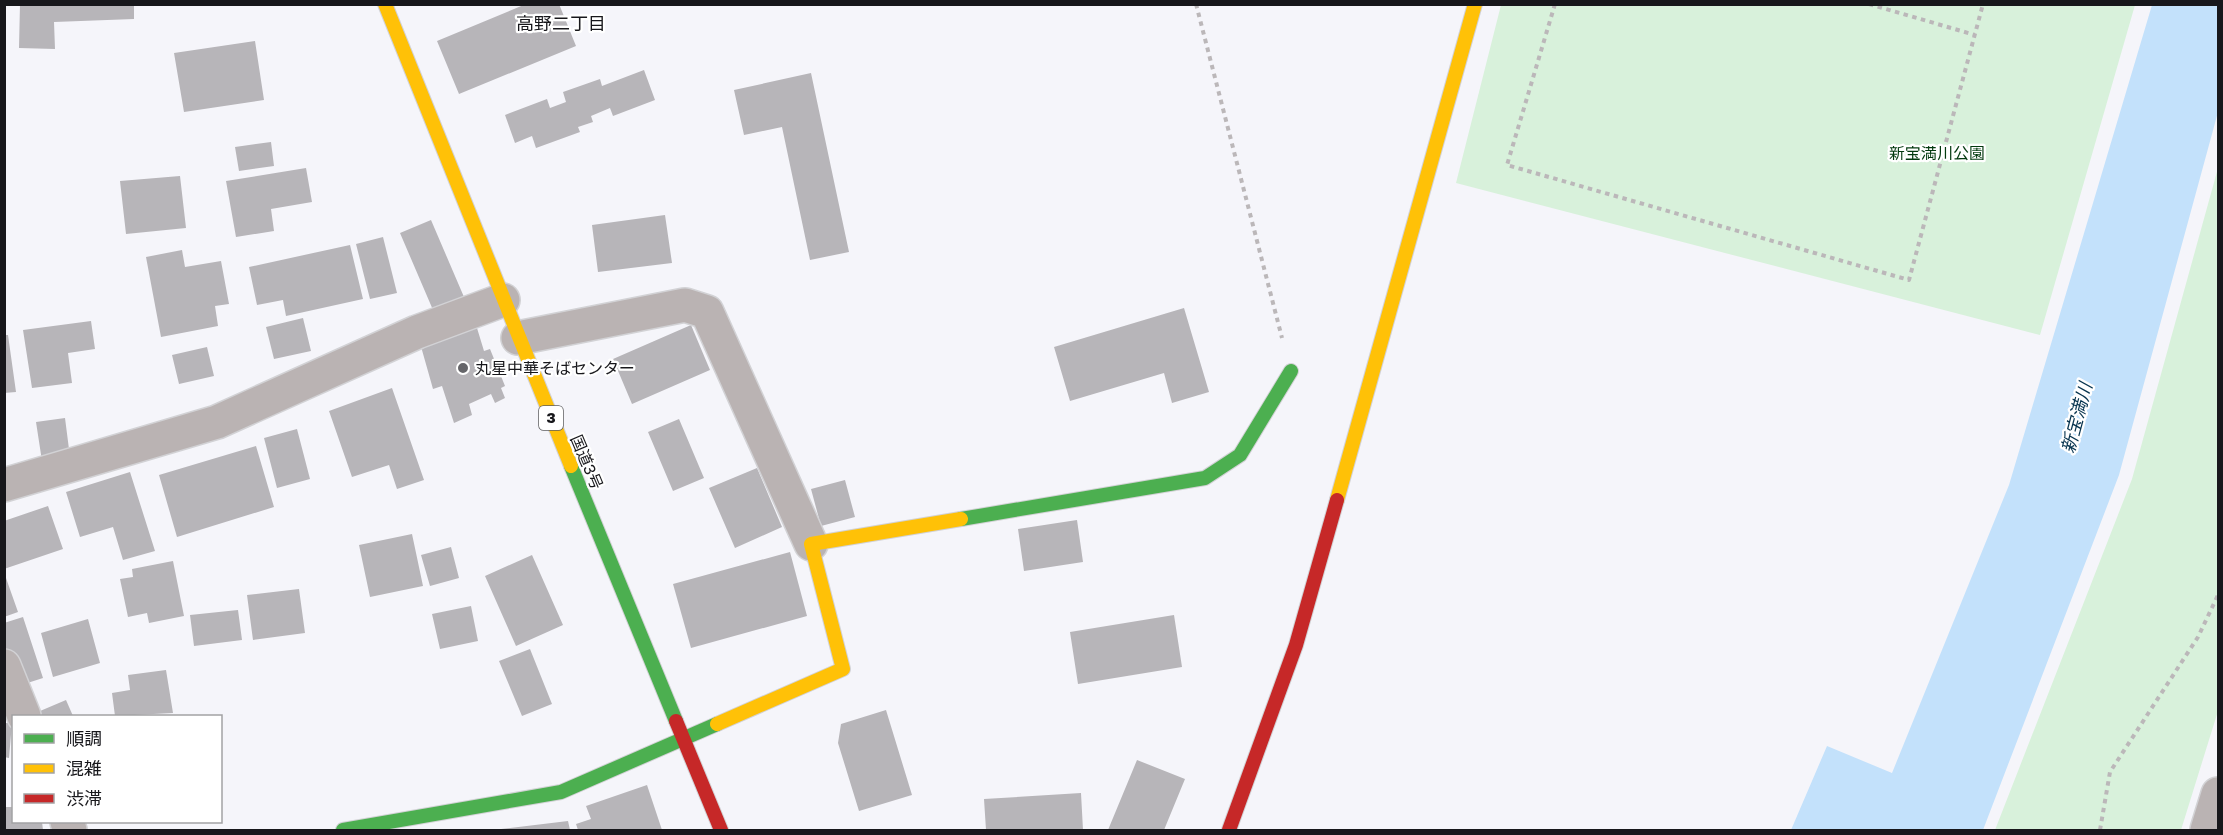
<svg xmlns="http://www.w3.org/2000/svg" width="2223" height="835" viewBox="0 0 2223 835" font-family="'Golos Text','Noto Sans JP',sans-serif">
<rect width="100%" height="100%" fill="#f5f5fa"/>
<!-- green -->
<path fill="#d8f1db" d="M1501 5V4L2135 5 2040 335 1456 183Z
M2218 168V711L2181 830H1995L2132 479Z"/>
<!-- water -->
<path fill="#c3e1fb" d="M2152 5H2218V112L2119 475 1983 830H1791L1827 746 1892 773 2009 485Z"/>
<!-- building -->
<path fill="#b7b5b9" d="M20 4H134V19L54 22 55 49 19 48Z
M526 4H559L576 46 459 94 437 41Z
M255 41 264 100 184 112 174 53Z
M644 70 655 100 613 116 610 108 591 116 593 122 578 127 580 132 536 148 532 136 515 143 505 115 547 99 550 108 566 102 563 92 600 79 602 86Z
M811 73 849 252 810 260 782 127 744 135 734 90Z
M271 142 274 166 239 171 235 147Z
M306 168 312 202 271 209 274 231 236 237 226 181Z
M180 176 186 228 126 234 120 181Z
M665 215 672 263 598 272 592 225Z
M431 220 464 297 433 310 400 233Z
M383 237 397 293 370 299 356 244Z
M350 245 363 299 286 316 283 300 257 305 249 267Z
M182 250 185 267 221 261 229 304 215 306 218 326 161 337 146 257Z
M1184 308 1209 392 1172 403 1164 373 1070 401 1054 347Z
M303 318 311 351 274 359 266 327Z
M91 321 95 349 68 353 72 383 32 388 23 330Z
M691 325 710 370 632 404 613 359Z
M477 328 484 351 490 349 505 386 501 388 505 398 495 403 491 394 469 404 472 415 454 423 442 386 433 389 420 343Z
M4 335H8L16 392 4 393Z
M207 347 214 376 179 384 172 355Z
M392 388 424 480 397 489 389 465 352 477 329 411Z
M65 418 70 457 42 461 36 422Z
M679 419 704 478 673 491 648 432Z
M297 429 310 479 277 488 264 438Z
M256 446 274 507 177 537 159 475Z
M757 468 782 527 735 548 709 488Z
M130 472 155 551 123 560 113 527 80 537 66 492Z
M845 480 855 517 821 526 811 489Z
M48 506 63 549 4 569V521Z
M1077 520 1083 562 1024 571 1018 529Z
M412 534 423 586 370 597 359 545Z
M451 547 459 578 430 586 421 555Z
M790 552 807 616 691 648 673 584Z
M532 555 563 625 516 646 485 576Z
M173 561 184 616 149 623 147 613 128 617 120 579 133 577 132 569Z
M6 578 18 612 4 617V579Z
M299 589 305 633 253 640 247 595Z
M471 606 478 641 440 649 432 614Z
M238 610 242 640 194 646 190 615Z
M1174 615 1182 667 1078 684 1070 632Z
M23 617 43 678 18 686 4 646V623Z
M88 619 100 663 53 677 41 633Z
M530 649 552 704 522 716 499 661Z
M166 670 173 713 115 716 112 693 130 690 128 675Z
M66 700 73 716H34L33 714Z
M886 710 912 795 859 811 838 743 841 724Z
M4 723H12L9 758 4 757Z
M1137 760 1185 779 1164 830H1108Z
M647 785 662 830H578L576 824 591 819 586 806Z
M1081 793 1083 830H986L984 799Z
M4 807H14V822H42L43 830H4Z
M568 821 570 830H501V829Z"/>
<g fill="none" stroke-linecap="round" stroke-linejoin="round">
<!-- street casing -->
<g stroke="#d2d2d5" stroke-width="36">
<path id="street" d="M518 338 685 305 707 312 811 544
M4 485 217 422 417 332 503 300
M4 666 24 716
M67 822 70 830
M2207 830 2218 794"/>
</g>
<!-- fast casing -->
<g stroke="#d2d2d5" stroke-width="16">
<path id="fast" d="M571 466 676 721
M961 519 1205 478 1240 455 1291 371
M343 830 561 792 717 724"/>
</g>
<!-- slow casing -->
<g stroke="#d2d2d5" stroke-width="16">
<path id="slow" d="M385 4 571 466
M1337 500 1475 4
M717 724 843 669 811 544 961 519"/>
</g>
<!-- jam casing -->
<g stroke="#d2d2d5" stroke-width="16">
<path id="jam" d="M676 721 721 830
M1229 830 1296 645 1337 500"/>
</g>
<!-- path -->
<path stroke="#bbb7b9" stroke-width="4" stroke-dasharray="4.5 4.5" stroke-linecap="butt" d="M1196 4 1282 338
M1555 4 1507 165 1909 280 1983 4
M1869 4 1975 35
M2100 830 2110 772 2198 637 2218 595"/>
<!-- street -->
<use href="#street" stroke="#bab3b3" stroke-width="33"/>
<!-- fast -->
<use href="#fast" stroke="#4caf50" stroke-width="14"/>
<!-- slow -->
<use href="#slow" stroke="#ffc107" stroke-width="14"/>
<!-- jam -->
<use href="#jam" stroke="#c62828" stroke-width="14"/>
</g>
<!-- markers -->
<circle fill="#656569" stroke="#fff" stroke-width="2" cx="463" cy="368" r="6"/>
<g text-anchor="middle" stroke-width="4.5" stroke-linejoin="round" paint-order="stroke">
<!-- shield labels -->
<rect fill="#fff" stroke="#5d5d5f" stroke-width="1.5" x="539" y="406" width="24" height="24" rx="4.5"/>
<g font-size="15" font-weight="bold" fill="#17171b">
<text x="551" y="423">3</text>
</g>
<!-- park labels -->
<g font-size="16" fill="#02390e" stroke="#fff">
<text x="1937" y="159">新宝満川公園</text>
</g>
<!-- poi labels -->
<g font-size="16" fill="#17171b" stroke="#fff" text-anchor="start">
<text x="475" y="374">丸星中華そばセンター</text>
</g>
<!-- street labels -->
<g font-size="16" fill="#17171b" stroke="#fff">
<text transform="translate(587 462) rotate(67)" y="6">国道3号</text>
</g>
<!-- neighbourhood labels -->
<g font-size="18" fill="#17171b" stroke="#fff">
<text x="561" y="30">高野二丁目</text>
</g>
<!-- water labels -->
<g font-size="18" font-style="italic" fill="#06334e" stroke="#fff">
<text transform="translate(2077 418) rotate(-75)" y="6">新宝満川</text>
</g>
</g>
<!-- border -->
<rect width="2223" height="835" fill="none" stroke="#17171b" stroke-width="12"/>
<!-- legend -->
<rect x="12" y="715" width="210" height="108" fill="#ffffff" stroke="#a2a2a4" stroke-width="1.5"/>
<rect x="24" y="734" width="30" height="9" fill="#4caf50" stroke="#a2a2a4" stroke-width="1.5"/>
<text x="66" y="745" font-size="18" fill="#17171b">順調</text>
<rect x="24" y="764" width="30" height="9" fill="#ffc107" stroke="#a2a2a4" stroke-width="1.5"/>
<text x="66" y="775" font-size="18" fill="#17171b">混雑</text>
<rect x="24" y="794" width="30" height="9" fill="#c62828" stroke="#a2a2a4" stroke-width="1.5"/>
<text x="66" y="805" font-size="18" fill="#17171b">渋滞</text>
</svg>
